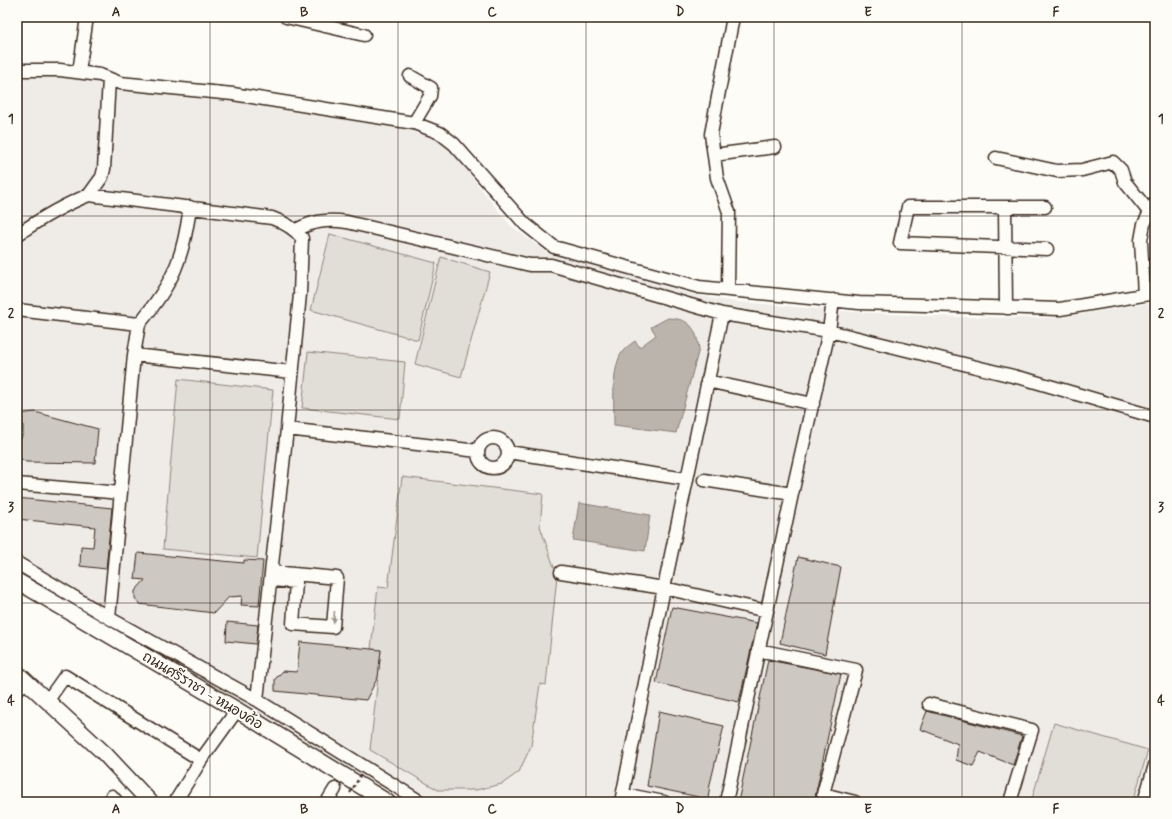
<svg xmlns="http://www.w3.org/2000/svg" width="1172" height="819" viewBox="0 0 1172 819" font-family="Mynerve,'Playpen Sans Thai',sans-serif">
<rect width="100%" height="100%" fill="#fdfcf7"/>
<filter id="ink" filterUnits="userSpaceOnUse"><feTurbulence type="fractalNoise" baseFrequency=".025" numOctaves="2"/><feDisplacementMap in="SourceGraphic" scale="8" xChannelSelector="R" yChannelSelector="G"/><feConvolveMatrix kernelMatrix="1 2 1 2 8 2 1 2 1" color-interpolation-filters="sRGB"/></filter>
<g filter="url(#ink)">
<!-- built -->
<path fill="#efece7" d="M59 74 113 86 224 98 410 129 432 137 448 147 510 225 546 252 696 295 721 300 840 311 926 316 1022 318 1064 317 1155 302V802H406L17 569V75Z"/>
<!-- green -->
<path fill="#e1ded7" stroke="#8e847a" d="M330 234 436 263 418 340 311 310Z
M441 257 490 272 461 377 415 364Z
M308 352 405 362 400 419 302 408Z
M178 379 273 390 257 558 163 549Z
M402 477 543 494 540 526 557 576 546 685 540 684 531 746 519 772 502 784 476 790H438L370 750 381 650 371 649 378 587 388 588Z
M1054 723 1148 750 1133 802H1031Z"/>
<!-- water -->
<path fill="#bbb4ad" stroke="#887d74" d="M668 318C690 319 696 327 699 349L676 433 614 425C614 406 611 366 623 351 626 347 631 344 635 341L640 347 656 335 651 327Z
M579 503 650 515 645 551 573 540Z"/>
<!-- building -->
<path fill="#cdc8c2" stroke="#3b2a1e" d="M35 412 98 429 95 463 26 462 17 456V449L23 433V425L19 414Z
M17 498 112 508 106 569 80 566 81 546 93 547 95 527 17 519Z
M138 553 244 563V560L263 561 259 606 241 605 242 596 229 597 214 613 139 604 135 598V591L145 580 135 579Z
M798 557 841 567 825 654 780 643Z
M672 607 757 623 739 702 656 683Z
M227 622 258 625 256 644 226 641Z
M300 642 381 650 378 677 366 700 275 691V679L283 671 297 672Z
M768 660 841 674 814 802H738Z
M659 711 724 726 710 784 708 799 647 786Z
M927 711 1022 736 1013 765 980 752 973 766 956 760 958 744 920 729Z"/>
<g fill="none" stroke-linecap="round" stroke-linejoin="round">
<!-- minor casing -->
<g stroke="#3b2a1e" stroke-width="15">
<path id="minor" d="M286 17 364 35
M17 70H60L100 75 120 83 233 94 414 123 440 133 454 144 525 224 554 247 699 287 859 303 1060 309 1155 293
M79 72 87 17
M410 76 431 88 430 96 414 123
M714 155 775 147
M996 158 1057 171 1082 170 1113 162 1121 170 1125 182 1150 213
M89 195 102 177 104 169 109 79
M1045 207H908L900 243 1047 249
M1005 208 1006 308
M296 230C313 221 328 219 347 222L530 265H551L722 314 829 331 1029 380 1155 417
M17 235C40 219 63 205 89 195L272 218C285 223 294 228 302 238L300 294 287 429 257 700
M728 290 729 212 717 178 711 134 733 17
M1144 295 1141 240 1144 224 1155 203
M17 310 139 324 134 355 109 618
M139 324C173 283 183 260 190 207
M134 355 292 372
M707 381 813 404
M287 429 478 451
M478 453a15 15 0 1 1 30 0a15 15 0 1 1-30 0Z
M508 452 686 479
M704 480 792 494
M17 484 121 493
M17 563 109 618 257 700 421 802
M561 572 664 588 767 611
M271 580 296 582 293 624 333 627 337 578 272 572
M758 650 856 670 823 794 855 802
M17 689 27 682
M48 700 65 676 201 760
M929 704 1032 730 1010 802
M623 794 664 802
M112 796 117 802
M175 802 201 760 237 710
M327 802 335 789
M621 802 664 588 722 314
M726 802 792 494 829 331 833 300
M1144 802 1155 765"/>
</g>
<!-- major casing -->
<g stroke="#3b2a1e" stroke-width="18">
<path id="major" d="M17 581 237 710 387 802
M17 673 104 753 150 802"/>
</g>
<!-- minor -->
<use href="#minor" stroke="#fdfcf7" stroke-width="12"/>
<!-- major -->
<use href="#major" stroke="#fdfcf7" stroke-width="15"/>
<!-- path-bridge -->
<path stroke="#3b2a1e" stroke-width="2" stroke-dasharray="3 3" stroke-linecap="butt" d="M350 793 362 773"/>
</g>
<!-- one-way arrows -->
<defs><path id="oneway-solid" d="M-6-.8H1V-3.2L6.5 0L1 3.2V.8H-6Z"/></defs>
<use fill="#9c938a" href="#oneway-solid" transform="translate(334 617) rotate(95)"/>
</g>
<!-- grid -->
<path fill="none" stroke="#3b2a1e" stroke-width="1" stroke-opacity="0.55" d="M210 17V802M398 17V802M586 17V802M774 17V802M962 17V802M17 216H1155M17 410H1155M17 603H1155"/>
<g text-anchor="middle" stroke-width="4" stroke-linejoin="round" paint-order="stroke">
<!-- street labels -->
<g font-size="14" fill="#3b2a1e" stroke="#fdfcf7">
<text transform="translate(203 690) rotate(31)" y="5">ถนนศรีราชา - หนองค้อ</text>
</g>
</g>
<!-- margin -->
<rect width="1172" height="819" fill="none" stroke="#fdfcf7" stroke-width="44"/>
<rect x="22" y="22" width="1128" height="775" fill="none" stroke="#3b2a1e" stroke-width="1.5"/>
<g font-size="13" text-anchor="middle" font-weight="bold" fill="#3b2a1e">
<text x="116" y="16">A</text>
<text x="304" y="16">B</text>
<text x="492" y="16">C</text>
<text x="680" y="16">D</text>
<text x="868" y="16">E</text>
<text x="1056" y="16">F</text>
<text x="11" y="123">1</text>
<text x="1161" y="123">1</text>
<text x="11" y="317">2</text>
<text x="1161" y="317">2</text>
<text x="11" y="511">3</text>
<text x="1161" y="511">3</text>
<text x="11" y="705">4</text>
<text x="1161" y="705">4</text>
<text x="116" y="813">A</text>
<text x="304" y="813">B</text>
<text x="492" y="813">C</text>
<text x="680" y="813">D</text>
<text x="868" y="813">E</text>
<text x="1056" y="813">F</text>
</g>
</svg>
